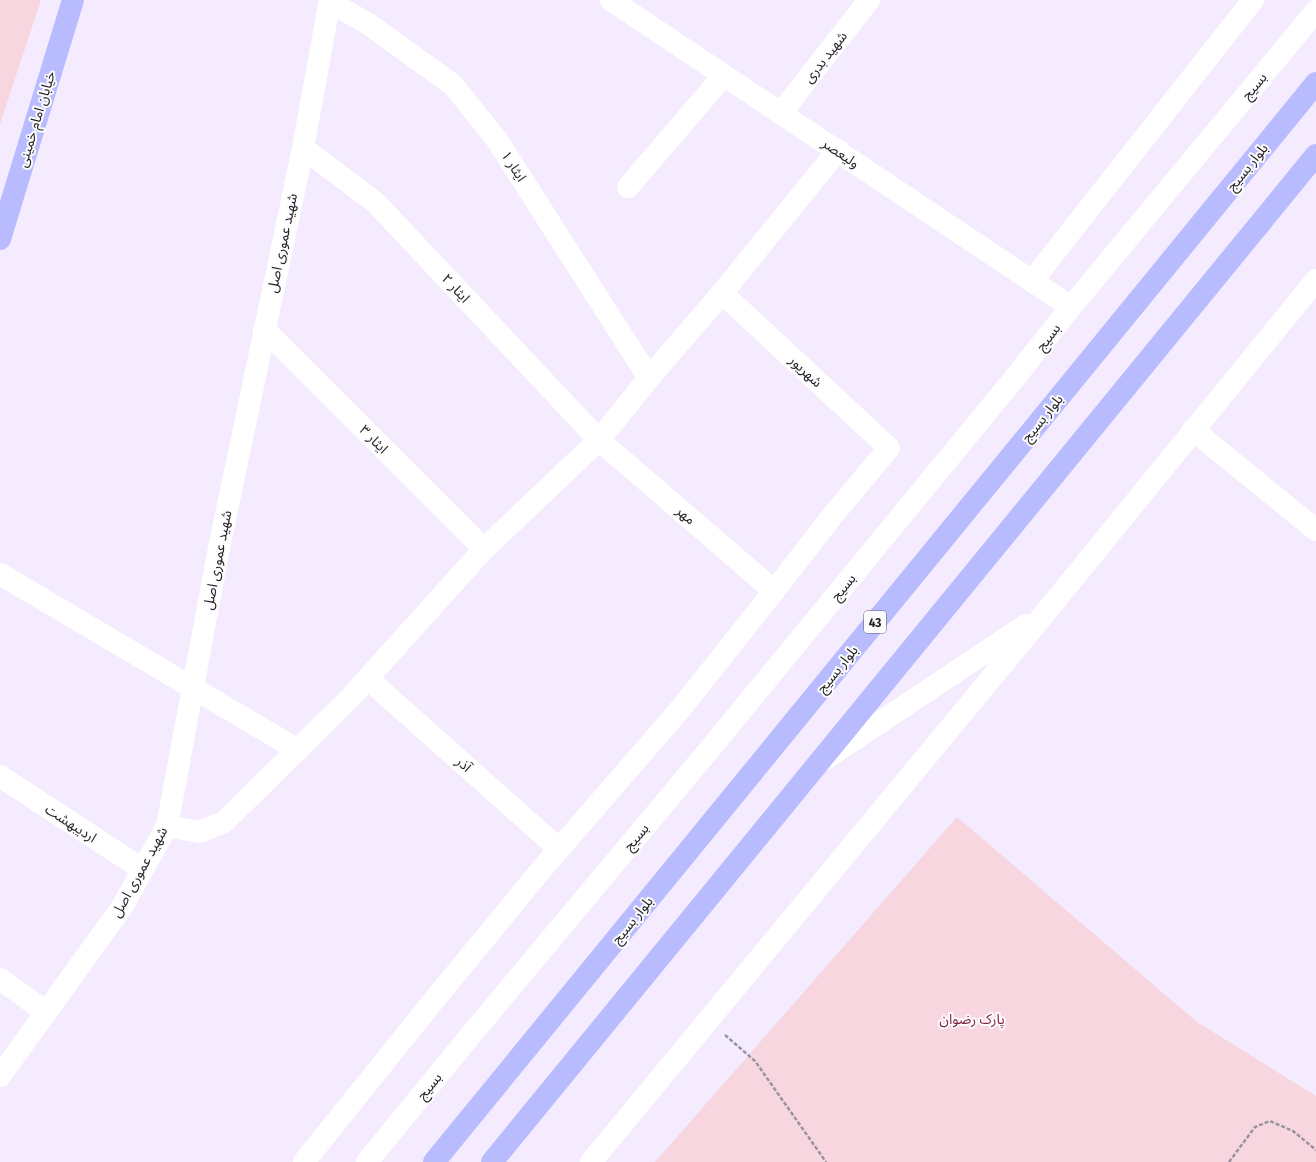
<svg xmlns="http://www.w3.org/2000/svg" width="1316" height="1162" viewBox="0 0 1316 1162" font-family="'Fira Sans Condensed','Noto Sans Arabic',sans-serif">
<rect width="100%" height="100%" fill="#f4ebff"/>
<!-- green -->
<path fill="#f8d6df" d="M0 0H41L0 124Z
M957 817 1197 1022 1316 1096V1162H655Z"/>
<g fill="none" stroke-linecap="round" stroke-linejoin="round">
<!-- path -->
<path stroke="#9993a1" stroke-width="2.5" stroke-dasharray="4 2" stroke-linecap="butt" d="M725 1035 755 1061 826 1162
M1229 1162 1255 1127 1270 1121 1293 1131 1316 1150"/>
<!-- minor -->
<path stroke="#fff" stroke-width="22" d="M611 0 1071 307
M330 2 370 25 453 85 497 140 649 378
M781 113 869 0
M303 148 376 203 599 440 774 591
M628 187 724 75
M1032 281 1253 0
M264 329 484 549
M1193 430 1316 530
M0 574 298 750
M368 679 559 849
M825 759 1026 625
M0 776 142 869
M167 826 199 832 224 822 349 699 484 549 599 440 649 378 722 293 838 150
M0 979 46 1012
M0 1076 122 907 167 826 219 548 303 148 330 0
M304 1162 430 1005 541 870 682 707 774 591 833 515 889 448 722 293
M367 1162 470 1036 709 750 1013 380 1071 307 1316 11
M591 1162 1046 612 1316 280"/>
<!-- major -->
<path stroke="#b8bbfe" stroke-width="22" d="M0 239 73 0
M434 1162 1316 83
M492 1162 1316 155"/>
</g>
<g text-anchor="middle" stroke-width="4" stroke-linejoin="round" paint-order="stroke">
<!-- shield labels -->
<rect fill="#fcfcfc" stroke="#636166" stroke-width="1" x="864" y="611" width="22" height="22" rx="3"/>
<g font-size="13" font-weight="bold" fill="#211e25">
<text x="875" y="627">43</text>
</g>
<!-- street labels -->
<g font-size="14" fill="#211e25" stroke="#fcfcfc">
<text transform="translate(825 57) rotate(-52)" y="5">شهید بدری</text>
<text transform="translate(1254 86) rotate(-50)" y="5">بسیج</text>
<text transform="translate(36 119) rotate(-73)" y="5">خیابان امام خمینی</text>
<text transform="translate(841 153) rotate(34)" y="5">ولیعصر</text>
<text transform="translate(514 166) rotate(57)" y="5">ایثار ۱</text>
<text transform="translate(1247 167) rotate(-51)" y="5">بلوار بسیج</text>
<text transform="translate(282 243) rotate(-78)" y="5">شهید عموری اصل</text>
<text transform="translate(456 288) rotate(47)" y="5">ایثار ۲</text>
<text transform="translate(1048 337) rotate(-52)" y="5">بسیج</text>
<text transform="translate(806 371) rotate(43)" y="5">شهریور</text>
<text transform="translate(1042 418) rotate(-51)" y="5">بلوار بسیج</text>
<text transform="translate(374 439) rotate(45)" y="5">ایثار ۳</text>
<text transform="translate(686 515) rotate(41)" y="5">مهر</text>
<text transform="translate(217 560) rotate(-79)" y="5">شهید عموری اصل</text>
<text transform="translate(843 587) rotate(-51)" y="5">بسیج</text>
<text transform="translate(837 669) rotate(-51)" y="5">بلوار بسیج</text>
<text transform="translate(464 764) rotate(42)" y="5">آذر</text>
<text transform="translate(71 823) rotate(33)" y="5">اردیبهشت</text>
<text transform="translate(636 837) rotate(-50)" y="5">بسیج</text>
<text transform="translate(139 872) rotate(-61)" y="5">شهید عموری اصل</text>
<text transform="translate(632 920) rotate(-51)" y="5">بلوار بسیج</text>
<text transform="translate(429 1086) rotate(-51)" y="5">بسیج</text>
</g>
<!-- park labels -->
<g font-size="14" fill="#802249" stroke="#fcfcfc">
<text x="972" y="1024">پارک رضوان</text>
</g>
</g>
</svg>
